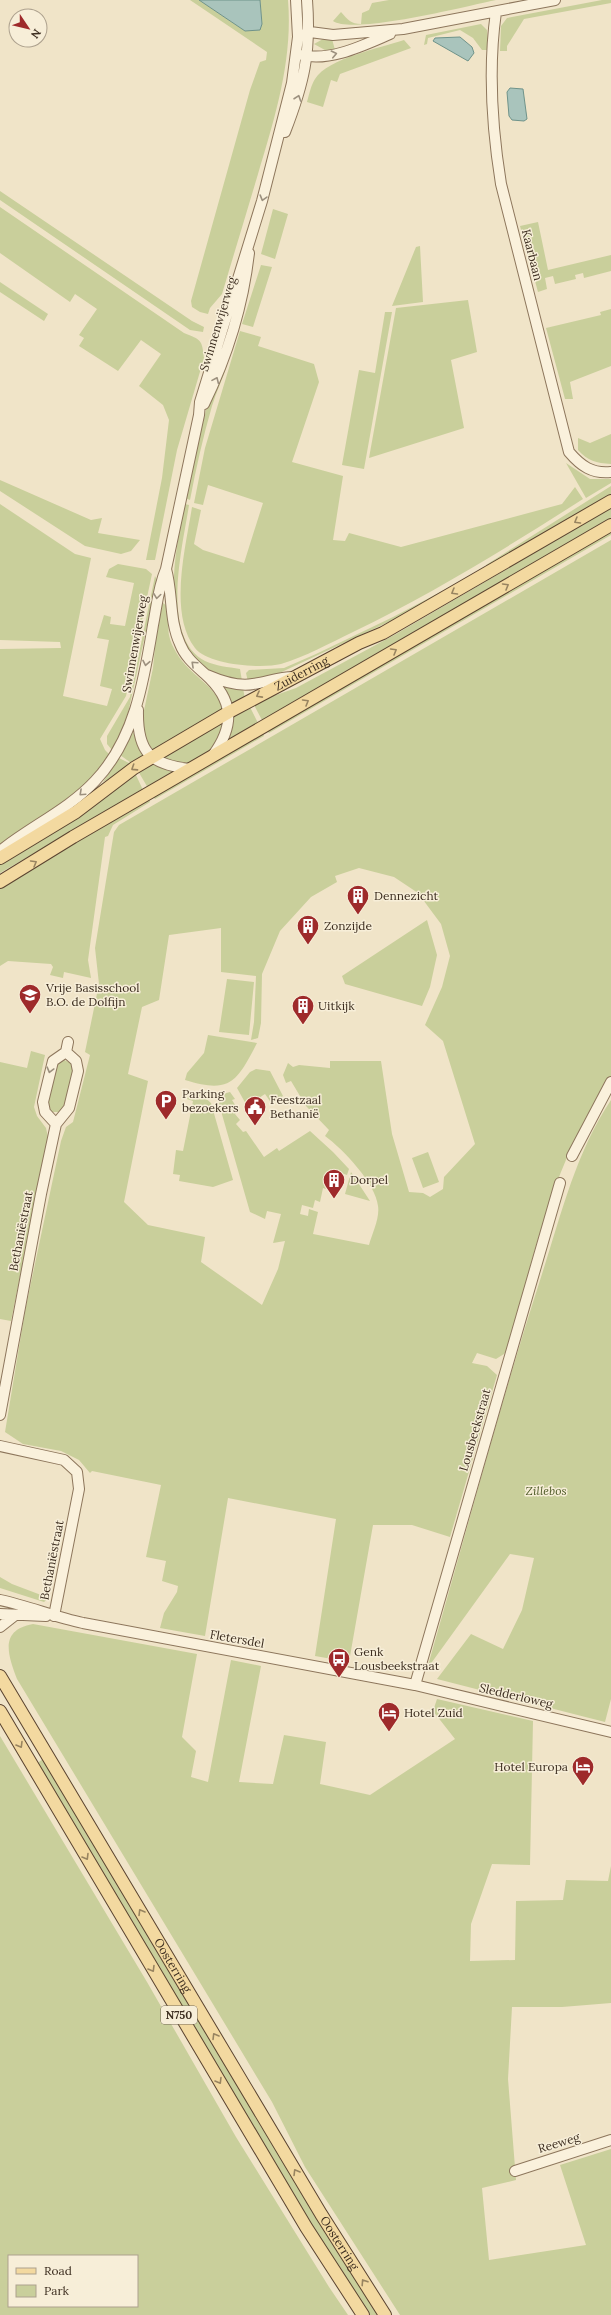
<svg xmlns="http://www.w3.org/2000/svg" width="611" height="2315" viewBox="0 0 611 2315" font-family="Lora,serif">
<rect width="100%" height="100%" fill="#f0e4c8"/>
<!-- green -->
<path fill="#c9cf9b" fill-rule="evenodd" d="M190 0H199L245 31 262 24 260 0H288C293 60 275 117 258 174 246 214 234 254 222 294L210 308 208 314 200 312 192 307 191 301 250 90 260 62 266 60 267 52Z
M389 0H496C467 6 353 35 333 21L341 12C348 20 351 24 361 24L362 13 369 10 372 3Z
M602 0H611V3L524 19 507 46V51H500L501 26 507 18Z
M481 24 487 30 489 50H482L473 38 460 30 428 38 427 44 424 45 426 35Z
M323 39H332L335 50H325L314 44Z
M404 40 411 48 340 74 337 82 331 80 323 107 307 102C309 95 311 85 315 79 328 58 381 48 404 40Z
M0 191 192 321 204 327 203 332 190 330 0 200Z
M0 207 184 333C201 340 202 339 204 358L177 450 155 560H146L162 478 169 420 163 405 139 386 161 354 141 340 118 371 79 346 84 338 79 335 97 309 75 294 70 302 0 253Z
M273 209 288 214 275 259 261 254Z
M538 222 548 270 611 255V271L584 278 583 273 575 275 576 279 555 284 553 276 545 278 547 289 538 292 520 226Z
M420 246 423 302 392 306 416 247Z
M261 265 272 267 253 327 242 324Z
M0 282 48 314 44 321 0 292Z
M468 300 477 352 451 360 464 428 369 458 396 308Z
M611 309V366L570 382 573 399H565L546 328 601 315 600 312Z
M385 312H392L364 469 342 465 359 370 375 373Z
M240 331 261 337 258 346 314 364 319 382 292 462 343 476 333 540 345 541 349 533 401 547 562 504 575 487 583 499C508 547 432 594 353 632 330 643 305 657 281 664 261 669 208 665 195 648 168 613 186 546 192 507L201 510 194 544 203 550 244 563 263 503 208 485 203 505 194 503 205 448Z
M225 364 227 365C223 379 216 392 212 406 203 437 196 468 190 500L185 498 206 410Z
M611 434V464C596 463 588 461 578 450V438L590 443Z
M566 463 590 479H611V483L586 498Z
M0 480 91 520 102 518 98 533 140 540 131 551 121 554 85 546 0 491Z
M611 486V495L410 612 271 677 248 682 246 673 249 670 284 668 316 654 393 617 486 568V565Z
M0 504 75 554 91 558 63 696 107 706 112 689 100 686 109 640 97 638 104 615 111 617 110 624 125 626 134 583 106 577 109 569 118 564 146 569 152 574 126 696 100 739 105 750 111 756C85 796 39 821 0 847V649L61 648 60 642 0 640Z
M185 504 189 505C183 545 159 637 205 661 216 666 228 667 240 669L242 681C154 670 171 567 185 504Z
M611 508V519L263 722 253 703 296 688 396 634Z
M611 531V535L269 733 267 731Z
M611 540V1077C553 1162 535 1251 508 1348L504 1354 496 1359 477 1353 472 1363 487 1366 497 1375 450 1537 412 1525H373L349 1662 315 1656 336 1519 228 1498 205 1636 160 1628 164 1613 177 1592 178 1586 162 1581 166 1561 146 1557 161 1485 92 1471 90 1473 79 1460 61 1451 23 1444 5 1432 25 1311 61 1141 66 1127 73 1122 90 1055 85 1052 99 984 95 948 114 832 119 825ZM359 868 394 877 418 893 441 924 450 956 442 987 425 1025 443 1041 475 1144 444 1177 443 1189 430 1197 423 1193 409 1192 392 1134 381 1061H330V1068L299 1065 293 1067 288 1063 283 1075 286 1083 291 1081 306 1106 329 1130 325 1136C343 1149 376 1184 378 1206 380 1218 372 1234 369 1245L313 1234 318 1212 309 1209 308 1216 300 1214 302 1205 313 1208 315 1200 320 1202 323 1188 326 1189 330 1169 347 1175 349 1169 333 1152 310 1131 279 1151 277 1148 264 1157 246 1131 243 1132 236 1124 240 1120 235 1114 239 1111 232 1100 235 1099 230 1092 223 1094 219 1104 250 1212 265 1219 267 1211 281 1214 273 1243 285 1241 278 1269 262 1305 201 1262 205 1237 148 1225 124 1202 148 1081 128 1074 142 1007 159 1000 169 935 221 928V972L256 976 254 1022 251 1040 258 1038 261 1023 262 974 280 931 311 897 337 882 335 876Z
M155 576 157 580 125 727 112 750 107 744V736L130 697Z
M163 603C172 608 167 627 169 635 170 641 173 647 176 652 190 677 215 683 224 711L154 753 146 743 142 720 153 668 158 615Z
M223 685 243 688 245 699 230 707Z
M249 705 258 723 229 741 232 714Z
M225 718 221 735 210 750 194 761 181 765 157 757Z
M133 732 146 757 134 765 120 755Z
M263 733 264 736 155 799 153 797Z
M119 758 129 763 131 767 103 782Z
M153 760 166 770 176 772 148 788 138 771Z
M135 773 143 790 0 873V864L53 831Z
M149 799 150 802 113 825 108 836 105 837 88 960 91 978 64 972 63 978 50 975 53 967 51 964 8 961 0 966V886Z
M427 920 437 955 430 987 422 1006 345 984 342 976Z
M227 979 254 982 249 1035 219 1032Z
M208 1035 257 1043C237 1082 230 1094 185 1080L187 1073 204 1053Z
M31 1051 45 1055 34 1107 37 1116 46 1128 48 1137 11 1321 0 1319V1062L27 1068Z
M62 1059 71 1063C75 1072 66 1104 61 1112H50C44 1096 50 1070 62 1059Z
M256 1069 270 1071 283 1096 272 1104 265 1094 247 1106 237 1088 250 1072Z
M197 1091 211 1103 233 1180 213 1187 179 1181 180 1175 173 1174 176 1150 183 1151 193 1101 187 1099 190 1094Z
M611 1100V1699L605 1722 437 1679 471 1634 503 1649 522 1610 534 1558 510 1554 427 1669C465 1537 500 1404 542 1274 561 1215 576 1152 611 1100Z
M428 1152 439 1182 423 1188 412 1158Z
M351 1172 370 1201 345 1194Z
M0 1577 12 1584 49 1598 44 1602 0 1588Z
M33 1624 197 1654 182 1737 196 1751 191 1777 208 1782 231 1660 261 1666 239 1782 273 1784 284 1735 326 1742 320 1784 370 1795 455 1739 433 1711 437 1699 533 1721 530 1865 492 1864 471 1924 470 1961 515 1960 516 1901 563 1900 566 1880 608 1881 611 1866V2003L562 2007H512L508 2079 516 2180 482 2188 489 2260 586 2245 560 2165 611 2149V2315H400L305 2167 272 2102 17 1679C7 1653 0 1630 33 1624Z
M0 1736 147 1982 236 2137 329 2287 348 2315H0ZM9 2256H137V2306H9Z
M43 1759 301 2193 379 2315H369L311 2225 36 1764Z"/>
<!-- water -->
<path fill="#a9c4bc" stroke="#6f938a" d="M199 0H260L262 24 260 30 245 31Z
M460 37 472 47 474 53 468 61 433 41 435 38Z
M510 88 523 89 527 119 524 121 512 120 509 116 507 92Z"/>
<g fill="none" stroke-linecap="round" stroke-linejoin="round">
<!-- minor casing -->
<g stroke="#8d765c" stroke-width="12">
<path id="minor" d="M496 12C488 68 492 128 501 184L569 452C581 466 592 474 611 472
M298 37 310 32 333 35 403 29 555 0
M302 55C330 62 364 45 390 34
M285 132C304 83 311 53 307 0
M204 404C227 357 243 305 249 253
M166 569C173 594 169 620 180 644 185 657 195 665 205 674 234 700 235 725 213 755
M207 675C221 681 238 687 253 684 267 682 279 677 293 677
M138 710C137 752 150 765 191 769
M0 851C31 826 68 810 95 781 135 739 144 680 153 625 157 605 158 588 166 569L199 415 200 402 262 201 292 83 298 37 296 0
M66 1052 68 1042
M572 1156 611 1082
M0 1415 41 1194 56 1124 69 1108 78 1071 76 1061 66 1052 53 1061 43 1102 45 1112 56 1124
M0 1446 64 1460 77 1472 79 1489 54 1616
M0 1600C28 1606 55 1617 83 1623L415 1685 611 1732
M0 1614 46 1616
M0 1627 14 1616
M415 1685 560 1183
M515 2171 611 2140"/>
</g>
<!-- major casing -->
<g stroke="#5b4430" stroke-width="14">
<g id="major">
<path id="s1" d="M0 858 76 812 134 768 229 712 359 643 383 633 611 501"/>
<path d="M0 882 73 837 611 525"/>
<path id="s2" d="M0 1676 321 2214 385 2315"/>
<path d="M0 1711 306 2227 363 2315"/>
</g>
</g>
<!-- minor -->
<use href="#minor" stroke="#faf1dc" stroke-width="10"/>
<!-- major -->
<use href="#major" stroke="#f3d9a0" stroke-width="12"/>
</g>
<!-- one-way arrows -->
<defs><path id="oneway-chevron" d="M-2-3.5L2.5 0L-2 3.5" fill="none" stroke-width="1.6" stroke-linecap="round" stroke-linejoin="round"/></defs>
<g stroke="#9c907e">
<use href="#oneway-chevron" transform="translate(334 54) rotate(-13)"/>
<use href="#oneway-chevron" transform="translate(298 98) rotate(-71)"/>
<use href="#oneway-chevron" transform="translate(263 198) rotate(106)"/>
<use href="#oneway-chevron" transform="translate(216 380) rotate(-66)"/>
<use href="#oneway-chevron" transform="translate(157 596) rotate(98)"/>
<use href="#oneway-chevron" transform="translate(146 663) rotate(101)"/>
<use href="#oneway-chevron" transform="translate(194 664) rotate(-137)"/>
<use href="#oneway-chevron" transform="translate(82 793) rotate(137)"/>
<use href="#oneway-chevron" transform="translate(50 1070) rotate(105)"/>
</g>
<g stroke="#988460">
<use href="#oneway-chevron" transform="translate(577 521) rotate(150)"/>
<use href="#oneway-chevron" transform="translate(506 586) rotate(-30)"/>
<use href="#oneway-chevron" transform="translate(454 592) rotate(150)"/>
<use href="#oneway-chevron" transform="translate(394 651) rotate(-30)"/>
<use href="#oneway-chevron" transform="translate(259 695) rotate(152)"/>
<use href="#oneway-chevron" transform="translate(306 702) rotate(-30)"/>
<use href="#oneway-chevron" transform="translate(134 768) rotate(147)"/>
<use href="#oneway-chevron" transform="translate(34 863) rotate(-30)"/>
<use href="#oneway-chevron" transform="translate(20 1745) rotate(59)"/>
<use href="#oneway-chevron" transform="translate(86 1857) rotate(59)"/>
<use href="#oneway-chevron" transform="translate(141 1912) rotate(-121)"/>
<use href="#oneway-chevron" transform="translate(152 1969) rotate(59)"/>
<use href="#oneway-chevron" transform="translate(215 2036) rotate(-121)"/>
<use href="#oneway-chevron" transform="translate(219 2081) rotate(59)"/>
<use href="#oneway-chevron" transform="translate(296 2172) rotate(-121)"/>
<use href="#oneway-chevron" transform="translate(364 2282) rotate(-123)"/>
</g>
<!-- icons -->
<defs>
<g id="building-pin" transform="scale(1.15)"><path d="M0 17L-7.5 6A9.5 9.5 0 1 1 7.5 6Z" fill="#9e2a2b" stroke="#f7eed8"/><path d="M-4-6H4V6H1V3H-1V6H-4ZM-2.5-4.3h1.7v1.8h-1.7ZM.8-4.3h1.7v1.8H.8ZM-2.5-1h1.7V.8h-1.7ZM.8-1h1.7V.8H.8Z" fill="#fff"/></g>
<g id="school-pin" transform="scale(1.15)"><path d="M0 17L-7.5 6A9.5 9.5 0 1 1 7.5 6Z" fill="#9e2a2b" stroke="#f7eed8"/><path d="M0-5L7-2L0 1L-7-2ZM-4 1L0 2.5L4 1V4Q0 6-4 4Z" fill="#fff"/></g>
<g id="parking-pin" transform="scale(1.15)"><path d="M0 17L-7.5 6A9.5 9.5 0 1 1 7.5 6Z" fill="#9e2a2b" stroke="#f7eed8"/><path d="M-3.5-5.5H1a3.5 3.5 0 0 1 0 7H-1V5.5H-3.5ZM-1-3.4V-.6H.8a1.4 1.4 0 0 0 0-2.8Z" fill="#fff"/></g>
<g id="civic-pin" transform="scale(1.15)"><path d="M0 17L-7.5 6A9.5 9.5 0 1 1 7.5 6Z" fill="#9e2a2b" stroke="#f7eed8"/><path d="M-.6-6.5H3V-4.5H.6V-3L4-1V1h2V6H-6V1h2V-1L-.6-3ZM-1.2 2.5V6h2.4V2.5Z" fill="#fff"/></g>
<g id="bus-pin" transform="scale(1.15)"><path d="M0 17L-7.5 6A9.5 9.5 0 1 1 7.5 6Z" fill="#9e2a2b" stroke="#f7eed8"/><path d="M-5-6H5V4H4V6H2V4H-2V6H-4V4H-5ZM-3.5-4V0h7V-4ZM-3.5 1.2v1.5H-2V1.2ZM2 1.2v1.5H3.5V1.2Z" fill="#fff"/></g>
<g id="hotel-pin" transform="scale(1.15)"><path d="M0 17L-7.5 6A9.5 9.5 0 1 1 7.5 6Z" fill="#9e2a2b" stroke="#f7eed8"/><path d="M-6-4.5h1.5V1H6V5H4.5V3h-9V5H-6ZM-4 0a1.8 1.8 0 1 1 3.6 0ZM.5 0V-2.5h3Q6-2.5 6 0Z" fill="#fff"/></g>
</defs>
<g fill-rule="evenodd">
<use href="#building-pin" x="358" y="896"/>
<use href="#building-pin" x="308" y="926"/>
<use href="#school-pin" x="30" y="995"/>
<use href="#building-pin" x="303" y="1006"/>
<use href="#parking-pin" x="166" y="1101"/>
<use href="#civic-pin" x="255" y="1107"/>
<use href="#building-pin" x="334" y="1180"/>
<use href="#bus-pin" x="339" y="1659"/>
<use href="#hotel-pin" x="389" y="1713"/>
<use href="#hotel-pin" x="583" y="1767"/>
</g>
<g text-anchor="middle" stroke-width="3" stroke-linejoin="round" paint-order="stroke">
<!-- shield labels -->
<rect fill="#f7eed8" stroke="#756857" stroke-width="1" x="161" y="2006" width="36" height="18" rx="3"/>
<g font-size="11" font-weight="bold" fill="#3d2e20">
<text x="179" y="2019">N750</text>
</g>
<!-- street labels -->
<g font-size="12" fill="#3d2e20" stroke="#f7eed8">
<text transform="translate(532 255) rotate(76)" y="4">Kaarbaan</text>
<text transform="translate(218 324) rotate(-73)" y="4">Swinnenwijerweg</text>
<text transform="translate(135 644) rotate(-80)" y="4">Swinnenwijerweg</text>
<text dy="4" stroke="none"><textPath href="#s1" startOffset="354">Zuiderring</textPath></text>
<text transform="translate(21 1231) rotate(-79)" y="4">Bethaniëstraat</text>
<text transform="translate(475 1430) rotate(-74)" y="4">Lousbeekstraat</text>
<text transform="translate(52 1560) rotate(-79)" y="4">Bethaniëstraat</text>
<text transform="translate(237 1639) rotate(10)" y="4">Fletersdel</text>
<text transform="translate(516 1696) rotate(13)" y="4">Sledderloweg</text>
<text dy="4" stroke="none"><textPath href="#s2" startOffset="337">Oosterring</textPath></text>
<text transform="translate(559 2143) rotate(-17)" y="4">Reeweg</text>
<text dy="4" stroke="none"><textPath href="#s2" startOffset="661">Oosterring</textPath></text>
</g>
<!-- poi labels -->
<g font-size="12" fill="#3d2e20" stroke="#f7eed8" text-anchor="start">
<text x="374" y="900">Dennezicht</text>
<text x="324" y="930">Zonzijde</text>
<text x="46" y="992">Vrije Basisschool<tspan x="46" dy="14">B.O. de Dolfijn</tspan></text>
<text x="318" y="1010">Uitkijk</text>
<text x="182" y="1098">Parking<tspan x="182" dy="14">bezoekers</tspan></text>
<text x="270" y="1104">Feestzaal<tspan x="270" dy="14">Bethanië</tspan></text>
<text x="350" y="1184">Dorpel</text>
<text x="354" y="1656">Genk<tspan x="354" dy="14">Lousbeekstraat</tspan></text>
<text x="404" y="1717">Hotel Zuid</text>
<text x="568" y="1771" text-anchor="end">Hotel Europa</text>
</g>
<!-- park labels -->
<g font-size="12" font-style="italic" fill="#4d5a26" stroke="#f7eed8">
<text x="546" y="1495">Zillebos</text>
</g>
</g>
<!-- legend -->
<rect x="8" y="2255" width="130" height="52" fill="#f7eed8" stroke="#ada18e"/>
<rect x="16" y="2268" width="20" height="6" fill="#f3d9a0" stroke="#ada18e"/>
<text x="44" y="2275" font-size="12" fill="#3d2e20">Road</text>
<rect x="16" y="2285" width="20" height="12" fill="#c9cf9b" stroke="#ada18e"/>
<text x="44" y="2295" font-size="12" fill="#3d2e20">Park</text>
<!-- north arrow -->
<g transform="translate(28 28) rotate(125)"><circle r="19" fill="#f7eed8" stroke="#ada18e"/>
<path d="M0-3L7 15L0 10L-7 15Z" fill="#9e2a2b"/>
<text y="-6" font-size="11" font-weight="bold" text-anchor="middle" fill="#3d2e20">N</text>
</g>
</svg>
